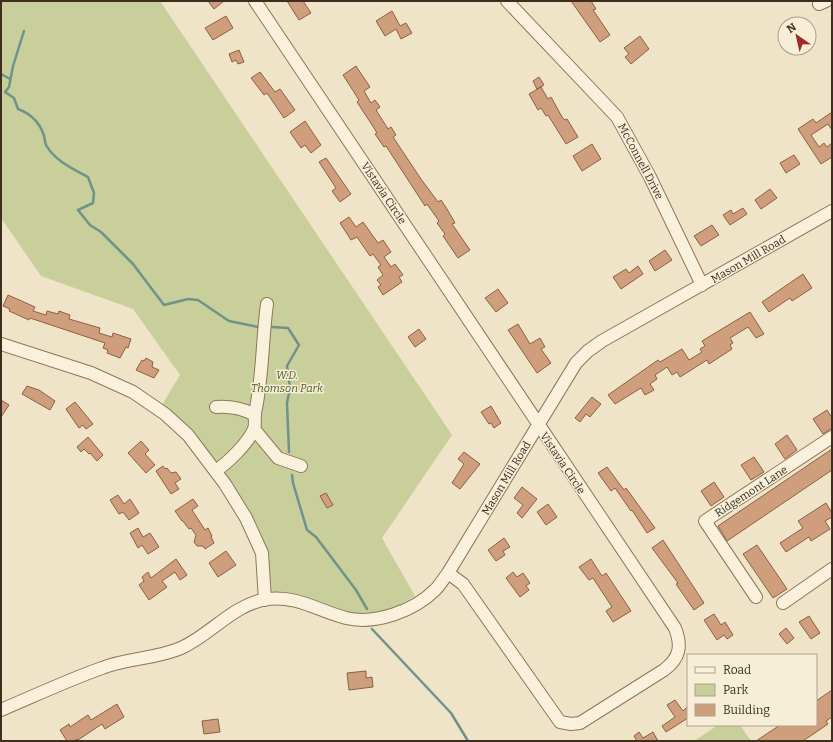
<svg xmlns="http://www.w3.org/2000/svg" width="833" height="742" viewBox="0 0 833 742" font-family="Bitter,serif">
<rect width="100%" height="100%" fill="#f0e4c8"/>
<!-- green -->
<path fill="#c9cf9b" d="M1 1H160L452 435 382 538 415 596 389 611 367 616 271 595 267 552 162 405 180 375 133 309 41 276 1 218Z
M718 725H740L751 741H694Z"/>
<g fill="none" stroke-linecap="round" stroke-linejoin="round">
<!-- stream -->
<path stroke="#6f938a" stroke-width="2.5" d="M24 31 13 66 9 87 5 92 14 98 18 109C31 114 40 122 44 136 45 139 45 143 46 145 55 161 73 169 88 177L94 193 93 203 78 210 90 225 101 232 133 264 164 305 188 299 198 300 229 321 258 327
M1 74 10 79
M272 327 288 328 299 345 287 366 290 388 287 403 289 452
M292 475 293 483 307 530 316 537 356 590 367 609
M372 629 451 713 468 741"/>
</g>
<!-- building -->
<path fill="#cf9f7d" stroke="#8d5f41" d="M208 1H224L214 9Z
M287 1H303L311 13 299 20Z
M571 1H591L596 9 593 10 610 35 600 42Z
M392 11 400 26 406 23 412 33 401 39 396 29 385 36 376 21Z
M226 16 233 28 213 40 205 28Z
M640 36 649 49 631 64 625 57 629 54 624 48Z
M239 50 244 62 238 64 236 60 232 62 229 54Z
M356 66 370 87 364 91 371 103 375 100 380 107 376 110 388 129 391 127 396 135 393 137 421 179 438 202 441 200 447 209 455 223 452 224 470 250 458 258 443 236 445 234 437 223 439 221 427 204 425 206 386 146 384 147 375 134 377 133 374 128 357 102 359 100 343 75Z
M260 72 275 92 280 89 295 110 284 118 267 93 264 95 251 78Z
M539 77 544 85 537 89 533 81Z
M541 87 548 99 551 97 562 117 565 120 567 119 578 137 566 144 548 115 546 116 541 108 538 110 529 94Z
M832 112V130L828 124 811 135 819 147 824 143 827 147 832 143V157L821 164 798 129 813 119 816 123Z
M305 121 321 145 311 153 305 145 301 148 290 132Z
M592 144 601 159 582 171 573 156Z
M794 155 800 164 786 173 780 163Z
M326 158 351 194 340 202 332 191 336 188 319 162Z
M770 189 777 198 761 209 755 200Z
M743 208 747 214 730 225 723 215 731 210 733 214Z
M349 217 356 227 363 222 378 243 383 240 391 252 384 257 391 267 395 264 403 275 399 277 402 282 383 295 378 287 381 285 377 280 383 275 378 267 381 265 373 254 370 256 357 237 351 240 340 223Z
M712 225 719 235 701 246 694 236Z
M665 250 672 260 655 271 649 261Z
M638 266 643 274 621 289 613 277 626 269 629 273Z
M803 274 812 288 792 301 790 298 769 312 762 302Z
M498 289 508 303 496 312 485 298Z
M8 295 35 307 33 311 46 315 47 311 58 314 59 311 70 315 69 319 100 328 99 333 112 337 113 333 131 339 128 348 126 347 120 358 107 353 108 350 103 348 105 343 30 318 29 320 9 311 10 309 3 306Z
M750 312 764 334 756 338 748 327 730 338 733 343 730 345 732 349 709 364 707 360 680 377 677 372 672 375 667 367 655 375 657 379 650 384 654 390 645 395 641 388 615 404 608 395 658 360 660 362 682 349 689 360 702 352 700 349 705 346 702 341Z
M518 324 530 344 540 338 545 347 541 349 551 363 537 373 508 330Z
M419 329 426 339 415 347 408 337Z
M146 358 153 362 152 367 159 370 154 378 136 370 142 360 144 361Z
M27 386 39 390 55 401 50 410 22 394Z
M592 397 601 404 590 417 586 414 580 422 575 418Z
M1 400 9 405 1 417Z
M75 402 93 424 86 429 83 425 79 428 66 409Z
M491 406 501 423 494 428 491 423 489 424 481 412Z
M827 410 832 418V428L823 434 813 419Z
M787 435 797 450 785 459 775 444Z
M88 437 103 455 97 461 90 453 89 454 84 449 81 452 77 447Z
M141 441 149 450 145 454 155 465 146 473 128 453Z
M832 449V470L727 541 718 526Z
M464 452 480 464 460 489 452 483 464 464 458 459Z
M754 457 764 472 751 480 741 465Z
M163 466 165 469 167 468 171 473 176 472 181 479 175 483 179 489 171 494 156 471Z
M607 467 624 490 626 488 655 528 647 533 632 510 631 511 615 488 611 491 598 473Z
M714 482 724 497 711 506 701 491Z
M522 487 537 499 522 518 517 513 523 505 514 498Z
M326 493 333 505 327 508 320 496Z
M118 495 124 504 130 499 139 513 129 520 123 512 119 514 110 500Z
M193 499 198 506 192 510 205 530 208 528 212 536 211 537 214 543 205 549 203 546H197L194 542 196 535 191 528 189 529 183 521H182L175 511Z
M826 503 832 513V517L825 521 830 529 811 541 809 537 786 552 780 543 803 528 798 521Z
M548 504 557 517 546 525 537 512Z
M138 528 143 537 150 533 159 547 148 554 142 545 138 548 130 533Z
M504 538 510 547 503 551 505 555 496 561 488 550Z
M663 540 704 603 694 610 676 584 678 583 652 548Z
M757 545 787 589 773 598 743 554Z
M226 551 236 565 218 577 209 563Z
M176 559 187 575 180 580 175 572 162 581 167 587 149 600 139 585 144 581 142 577 148 572 151 578Z
M591 559 602 576 606 573 631 611 613 622 606 611 612 607 593 578 589 580 579 567Z
M513 572 517 577 523 573 530 583 526 586 529 590 520 597 506 578Z
M714 614 721 625 725 622 733 635 727 639 724 635 717 640 704 620Z
M809 616 820 633 811 639 799 622Z
M786 628 794 638 787 644 779 634Z
M366 671V678L372 677 373 687 349 690 347 673Z
M832 690V717L826 721 828 724 803 741H756L780 725H816V701Z
M675 700 683 711 688 706V718L666 732 662 726 675 717 667 705Z
M117 704 124 717 105 729 102 724 78 740 77 739 74 741H67L60 730 69 724 70 727 88 715 91 720Z
M218 719 220 732 204 734 202 721Z
M639 732 643 738 653 732 658 741H637L634 736Z"/>
<g fill="none" stroke-linecap="round" stroke-linejoin="round">
<!-- minor casing -->
<g stroke="#8d765c" stroke-width="14">
<path id="minor" d="M255 1 675 628C682 646 680 658 664 670L580 723 571 724 560 722 463 584 448 573
M507 1 617 117 650 177 702 285
M819 4 826 1
M1 344 91 373 133 392 165 414 188 435 225 484 246 518 262 553 265 600
M216 407C231 406 242 408 255 415
M254 429 278 458 301 466
M215 471C227 464 249 442 254 429 256 424 254 418 255 413 263 377 262 340 267 304
M756 597 705 521 832 437
M783 603 832 569
M1 710C34 696 68 680 102 668 127 658 156 659 181 648 212 634 232 605 267 599 296 595 319 611 346 618 375 625 414 611 435 590 440 585 444 578 448 573L576 363 588 351 602 341 832 211"/>
</g>
<!-- minor -->
<use href="#minor" stroke="#faf1dc" stroke-width="12"/>
</g>
<g text-anchor="middle" stroke-width="3" stroke-linejoin="round" paint-order="stroke">
<!-- street labels -->
<g font-size="11" fill="#3d2e20" stroke="#f7eed8">
<text transform="translate(641 161) rotate(62)" y="4">McConnell Drive</text>
<text transform="translate(384 193) rotate(56)" y="4">Vistavia Circle</text>
<text transform="translate(748 259) rotate(-30)" y="4">Mason Mill Road</text>
<text transform="translate(563 463) rotate(56)" y="4">Vistavia Circle</text>
<text transform="translate(506 478) rotate(-59)" y="4">Mason Mill Road</text>
<text transform="translate(751 491) rotate(-33)" y="4">Ridgemont Lane</text>
</g>
<!-- park labels -->
<g font-size="11" font-style="italic" fill="#4d5a26" stroke="#f7eed8">
<text x="287" y="379">W.D.<tspan x="287" dy="13">Thomson Park</tspan></text>
</g>
</g>
<!-- border -->
<rect width="833" height="742" fill="none" stroke="#3d2e20" stroke-width="4"/>
<!-- legend -->
<rect x="687" y="654" width="130" height="72" fill="#f7eed8" stroke="#ada18e"/>
<rect x="695" y="667" width="20" height="6" fill="#faf1dc" stroke="#ada18e"/>
<text x="723" y="674" font-size="12" fill="#3d2e20">Road</text>
<rect x="695" y="684" width="20" height="12" fill="#c9cf9b" stroke="#ada18e"/>
<text x="723" y="694" font-size="12" fill="#3d2e20">Park</text>
<rect x="695" y="704" width="20" height="12" fill="#cf9f7d" stroke="#ada18e"/>
<text x="723" y="714" font-size="12" fill="#3d2e20">Building</text>
<!-- north arrow -->
<g transform="translate(797 36) rotate(326)"><circle r="19" fill="#f7eed8" stroke="#ada18e"/>
<path d="M0-3L7 15L0 10L-7 15Z" fill="#9e2a2b"/>
<text y="-6" font-size="11" font-weight="bold" text-anchor="middle" fill="#3d2e20">N</text>
</g>
</svg>
